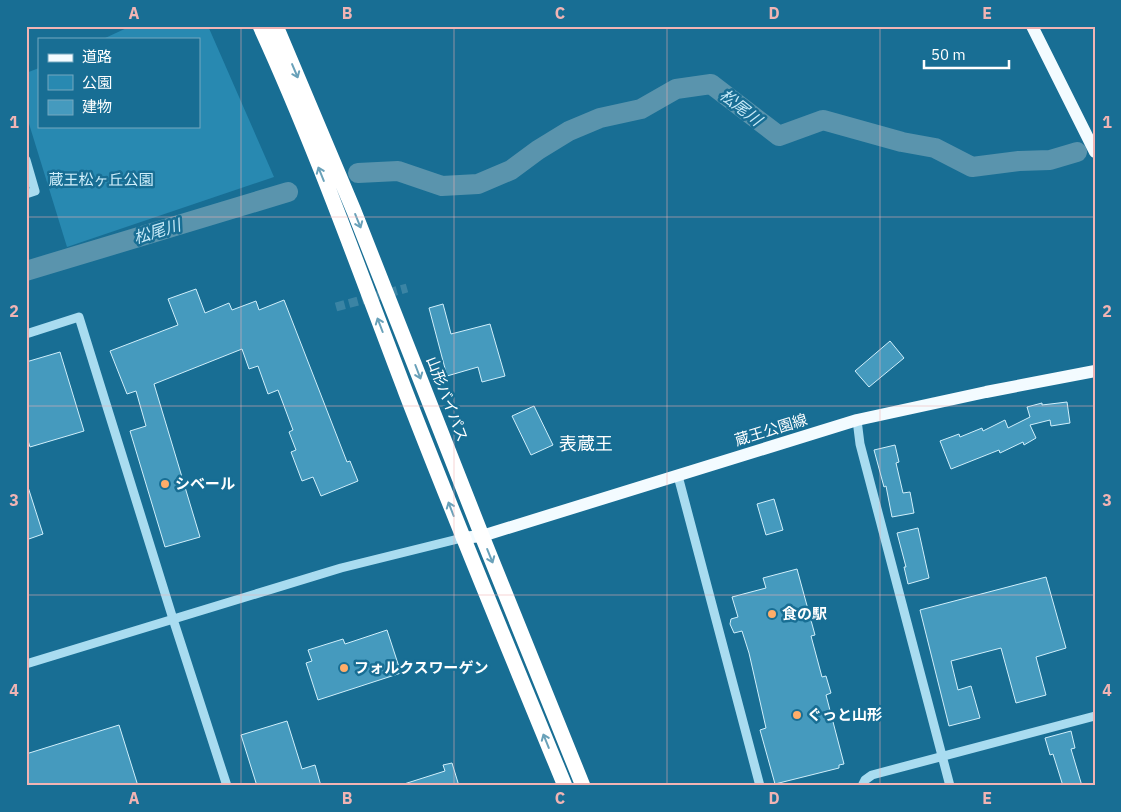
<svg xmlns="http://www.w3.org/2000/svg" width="1121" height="812" viewBox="0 0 1121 812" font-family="'IBM Plex Sans','Noto Sans JP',sans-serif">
<rect width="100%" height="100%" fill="#186e94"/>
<!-- green -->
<path fill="#2889b1" d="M131 26H208L274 177 67 247 26 114V73L39 68V126H199V39H103Z"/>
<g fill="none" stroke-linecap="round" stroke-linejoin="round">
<!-- river -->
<path stroke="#5a94ad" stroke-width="20" d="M358 173 398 171 442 186 478 184 511 170 538 150 569 131 600 118 641 109 676 89 711 84 779 136 823 120 902 142 935 148 972 167 1019 161 1050 160 1077 152
M26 271 288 192"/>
</g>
<!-- building -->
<path fill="#459abe" stroke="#d0effb" d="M196 289 205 313 229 303 232 310 256 301 259 310 284 300 347 462 350 461 358 481 321 496 313 477 302 481 291 452 296 450 289 432 293 430 278 390 268 394 258 366 249 369 242 349 154 384 200 537 165 547 130 431 146 426 136 391 127 394 110 351 178 325 168 299Z
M443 304 451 334 490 324 505 376 482 382 478 367 447 376 429 308Z
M890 341 904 358 869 387 855 371Z
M60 352 84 431 30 447 26 434V417L28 416 26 409V362Z
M1067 402 1070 423 1051 426 1050 420 1030 425 1036 438 1024 445 1023 442 1000 453 999 450 951 469 940 441 959 434 960 437 982 428 983 431 1005 420 1008 428 1030 417 1027 407 1042 403V405Z
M534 406 553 445 531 455 512 416Z
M895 445 899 462 896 463 903 493 910 492 914 513 892 517 886 486 884 487 874 450Z
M28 487 43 534 26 540V488Z
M774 499 783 530 766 535 757 504Z
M918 528 929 578 908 584 904 567H906L897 533Z
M797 569 815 635 811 636 822 677 826 676 831 693 826 695 844 764 839 765V768L775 784 760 730 766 728 749 653 742 631 734 633 730 624 731 619 738 617 732 597 766 588 763 578Z
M1046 577 1066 648 1036 657 1046 695 1016 703 1001 648 951 661 958 690 971 686 980 718 949 726 920 610Z
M387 630 401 673 318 700 306 663 312 661 308 650 343 639 345 644Z
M287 721 302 769 315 765 321 786H257L241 735Z
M119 725 138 786H26V754Z
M1071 731 1075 748 1071 749 1082 786H1063L1053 754 1050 755 1045 738Z
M452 763 459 786H404V784L445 771 443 765Z"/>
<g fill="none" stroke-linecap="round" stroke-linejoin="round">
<!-- minor-tunnel -->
<path stroke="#3b84a4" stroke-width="9" stroke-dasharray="9 4.5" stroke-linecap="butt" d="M336 307 407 288"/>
<!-- minor -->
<path stroke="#a9dcf0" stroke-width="9" d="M26 160 35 191 26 194
M26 334 79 317 173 619 227 786
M857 420 860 444 950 786
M678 476 760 786
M26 664 341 568 462 538
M862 786 865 780 872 775 1095 716"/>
<!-- major -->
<path stroke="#f3fbff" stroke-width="12" d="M1032 26 1095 152
M462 538 482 536 857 420 986 392 1095 371"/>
<!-- highway -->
<path stroke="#fff" stroke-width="15" d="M260 26C315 146 359 270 406 393 457 525 511 655 565 786
M276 26 354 211 482 536 583 786"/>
</g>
<!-- one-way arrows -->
<defs><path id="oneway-shaft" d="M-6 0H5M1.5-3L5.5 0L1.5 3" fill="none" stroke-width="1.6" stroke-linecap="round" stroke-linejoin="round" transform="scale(1.25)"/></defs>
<g stroke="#69a1b9">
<use href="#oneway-shaft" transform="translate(295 71) rotate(67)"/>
<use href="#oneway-shaft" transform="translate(321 174) rotate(-112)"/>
<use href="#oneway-shaft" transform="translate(358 221) rotate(68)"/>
<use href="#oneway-shaft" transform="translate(380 325) rotate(-111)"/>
<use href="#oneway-shaft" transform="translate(418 372) rotate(69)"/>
<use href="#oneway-shaft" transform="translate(451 509) rotate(-111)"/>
<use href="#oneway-shaft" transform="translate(490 556) rotate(68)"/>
<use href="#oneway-shaft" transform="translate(546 741) rotate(-112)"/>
</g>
<!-- grid -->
<path fill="none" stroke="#f1b4b4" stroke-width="1" stroke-opacity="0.55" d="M241 26V786M454 26V786M667 26V786M880 26V786M26 217H1095M26 406H1095M26 595H1095"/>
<!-- markers -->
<g fill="#ffad69" stroke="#186e94" stroke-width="2">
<circle cx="165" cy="484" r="5"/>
<circle cx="772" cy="614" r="5"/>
<circle cx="344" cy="668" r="5"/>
<circle cx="797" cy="715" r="5"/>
</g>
<g text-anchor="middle" stroke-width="5" stroke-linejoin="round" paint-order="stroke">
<!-- park labels -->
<g font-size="15" fill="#d0effb" stroke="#186e94">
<text x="101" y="185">蔵王松ヶ丘公園</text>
</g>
<!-- street labels -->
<g font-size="15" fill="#fff" stroke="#186e94">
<text transform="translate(447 399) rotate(69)" y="5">山形バイパス</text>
<text transform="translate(771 430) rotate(-17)" y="5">蔵王公園線</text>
</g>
<!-- poi labels -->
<g font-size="15" font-weight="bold" fill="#fff" stroke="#186e94" text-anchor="start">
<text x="175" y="489">シベール</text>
<text x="782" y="619">食の駅</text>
<text x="354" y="673">フォルクスワーゲン</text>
<text x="807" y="720">ぐっと山形</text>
</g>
<!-- water labels -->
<g font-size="16" font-style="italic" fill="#c8ebf9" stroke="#186e94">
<text transform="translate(741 107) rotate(38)" y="6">松尾川</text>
<text transform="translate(157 231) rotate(-17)" y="6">松尾川</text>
</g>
<!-- quarter labels -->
<g font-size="18" fill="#fff" stroke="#186e94">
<text x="586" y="450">表蔵王</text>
</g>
</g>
<!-- border -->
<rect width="1121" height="812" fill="none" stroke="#186e94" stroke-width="55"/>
<!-- legend -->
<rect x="38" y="38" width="162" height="90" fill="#186e94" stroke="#74a8bf"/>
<rect x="48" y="54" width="25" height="8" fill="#f3fbff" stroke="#74a8bf"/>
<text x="82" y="62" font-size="15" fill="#ffffff">道路</text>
<rect x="48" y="75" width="25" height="15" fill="#2889b1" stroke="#74a8bf"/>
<text x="82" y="88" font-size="15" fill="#ffffff">公園</text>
<rect x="48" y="100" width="25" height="15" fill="#459abe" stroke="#74a8bf"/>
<text x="82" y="112" font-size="15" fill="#ffffff">建物</text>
<!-- scale -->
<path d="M924 60v8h85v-8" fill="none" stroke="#ffffff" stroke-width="2.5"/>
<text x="931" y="60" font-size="15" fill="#ffffff" stroke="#186e94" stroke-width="4" paint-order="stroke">50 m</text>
<rect x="28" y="28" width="1066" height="756" fill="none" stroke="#f1b4b4" stroke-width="2"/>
<g font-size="16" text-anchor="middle" font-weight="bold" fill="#f1b4b4">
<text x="134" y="19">A</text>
<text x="347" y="19">B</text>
<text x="560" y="19">C</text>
<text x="774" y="19">D</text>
<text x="987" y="19">E</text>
<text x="14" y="128">1</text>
<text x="1107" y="128">1</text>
<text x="14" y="317">2</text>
<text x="1107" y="317">2</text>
<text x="14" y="506">3</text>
<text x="1107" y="506">3</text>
<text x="14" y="696">4</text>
<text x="1107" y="696">4</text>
<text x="134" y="804">A</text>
<text x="347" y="804">B</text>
<text x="560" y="804">C</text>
<text x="774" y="804">D</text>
<text x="987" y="804">E</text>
</g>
</svg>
